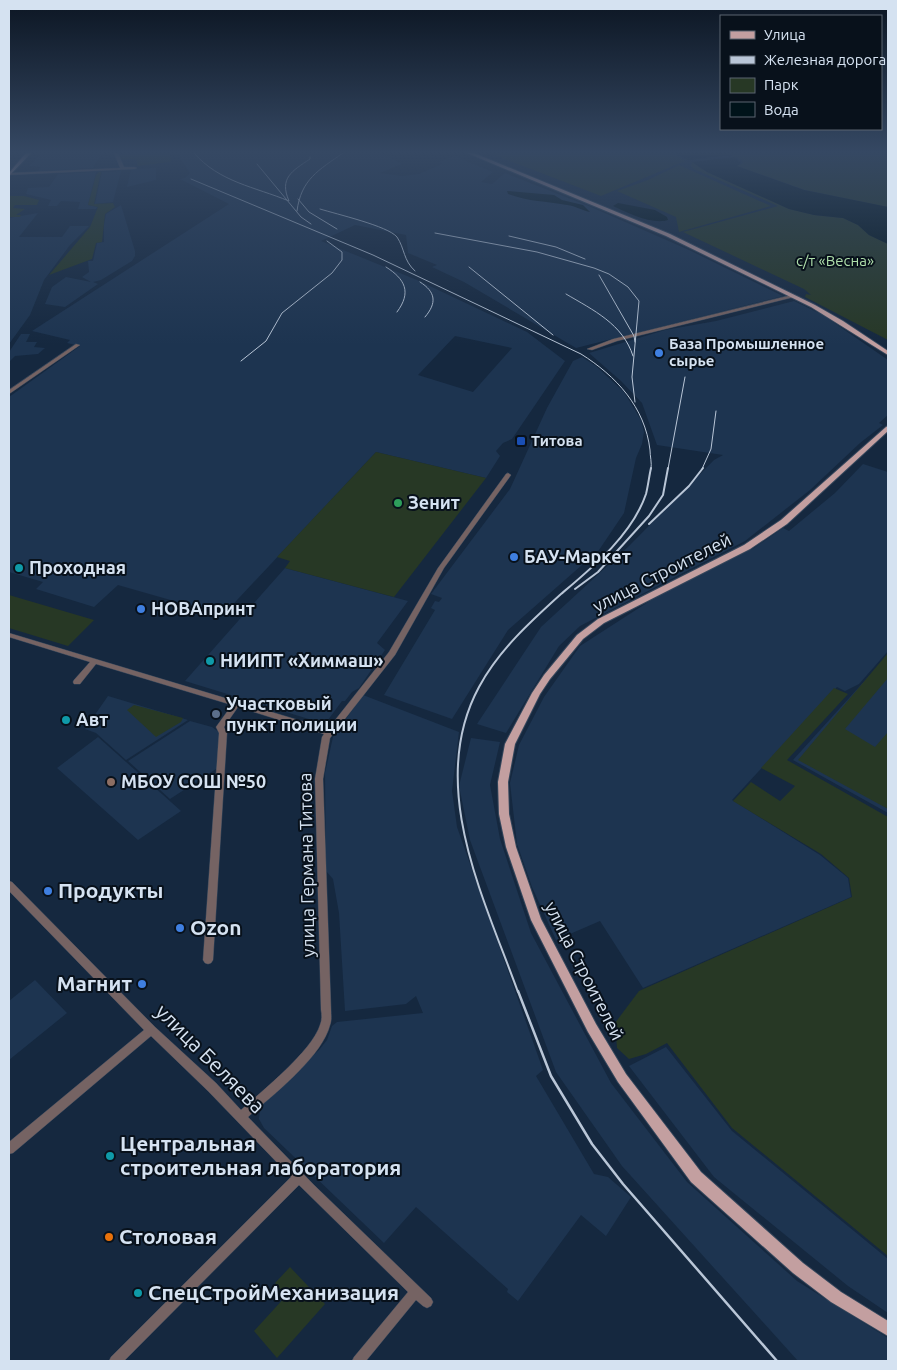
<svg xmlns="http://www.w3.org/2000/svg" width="897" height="1370" viewBox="0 0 897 1370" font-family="Ubuntu,sans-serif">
<rect width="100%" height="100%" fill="#15283f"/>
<!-- built -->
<path fill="#1d3450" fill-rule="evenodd" d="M42 153H102L93 168 38 171 41 167 29 166Z
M177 153H381L402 164 380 173 402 176 419 174 442 164 438 162 454 156 493 172 481 182 492 184 505 173 591 207 689 250 783 296 576 348 464 282 432 267 437 265 408 253 406 235 355 225 321 241 417 280 527 332 565 361 512 439 503 443 496 451 500 456 486 478 376 452 223 615 118 585 94 607 36 589 43 582 9 572V397L80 346 67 343 70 340 32 331 229 204 180 179 185 178 190 173ZM455 336 512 348 473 392 418 375Z
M156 168V180L127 187 131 169Z
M121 171 113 202 95 204 102 172Z
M96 172 88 205 97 207 96 209H78L80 202 61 201 57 206H48L51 200 26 194 28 188 49 187 58 174Z
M121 205 135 251V256L132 261 101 280 93 282 98 284 65 307 45 304 52 287 66 277 91 282 82 277 89 272 88 261H93L97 243 104 242V225L106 214Z
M38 213 19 237H62L70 226H89L70 245 44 280 30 315 9 344V218Z
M794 301 823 315 888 360V415L879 423 883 425 860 443 810 490 745 541 580 626 559 646 506 733 477 724 541 627 629 546 714 460 723 455 657 445 642 403 621 381 589 353 665 330 716 321Z
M21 334H30L26 342H37L34 347 45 348 38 354 15 356 9 362V352Z
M582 357 596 366 624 392 641 420 644 432 642 444 636 458 624 513 599 550 508 630 452 719 384 695 435 610 431 608 435 601 439 602 442 598 431 594 510 489 547 408 573 361Z
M863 464 888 472V651L859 684 845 691 837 687 732 800 820 855 848 878 851 897 643 988 600 921 556 940 532 887 517 844 510 783 519 745 544 697 580 646 656 597 754 548 783 528 789 531 835 493Z
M285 568 408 601 377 643 385 650 359 688 352 692 345 701H342L325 724 185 681Z
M888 655V813L793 760Z
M363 695 459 732 452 791 457 827 543 1070 536 1076 594 1174 608 1177 631 1197 606 1236 581 1215 518 1301 507 1292 508 1289 416 1207 384 1243 264 1128 259 1119 260 1110 265 1100 319 1050 327 1040 332 1026 337 1022 423 1013 416 996 406 1004 345 1011 339 913 333 879 326 871 325 773 333 737Z
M108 696 188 720 126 760 96 733 85 729Z
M190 721 212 727 220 733 216 769 170 799 128 761Z
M98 737 181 811 138 840 57 768Z
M471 738 500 742 490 785 500 839 531 933 611 1083 687 1182 797 1281 888 1338V1361H798L622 1166 556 1072 470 840 459 786Z
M35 980 67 1013 9 1060V1001Z
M666 1047 732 1131 888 1259V1313L848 1286 714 1177 629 1066Z"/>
<!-- green -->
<path fill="#273825" d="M169 153 172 160 169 162 138 166 136 159 121 160 119 154Z
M489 153H674L685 161 601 196Z
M726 153H888V207L805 190 737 166 743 163 740 159Z
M692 162 707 172 789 209 814 215 843 218 858 225 869 235 888 244V340L805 297 806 294 811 295 804 289 683 232 778 206 694 169 691 166Z
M679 165 771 206 679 232 676 217 617 191 648 180Z
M99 172H101L94 204 113 203 115 207 105 214 102 242 96 243 92 259 49 275 90 227 98 207 88 205 96 175Z
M9 196H24L39 200 37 205H15L13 208 25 209 16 215H21L20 217H9Z
M376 452 486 478 394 597 285 568 290 561 277 557Z
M9 595 94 620 68 646 9 628Z
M888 653V678L845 729 875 747 888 732V809L798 760Z
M834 688 848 694 787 760 888 817V1256L732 1128 667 1043 646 1054 629 1059 617 1048 615 1023 639 991 852 897 849 878 821 854 733 801 751 782 780 801 795 786 761 768Z
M134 705 183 718 181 722 156 737 127 710Z
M290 1267 325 1304 277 1358 254 1331 286 1296 275 1283Z"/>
<!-- water -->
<path fill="#00131a" d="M675 153H725L731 155 688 160Z
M735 157 741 163 737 166 804 190 888 207V244L869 235 858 225 843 218 814 215 789 209 707 172 692 162Z
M507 191 554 195 562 200 583 205 590 212C581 210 576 206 567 205 545 201 530 202 508 194Z
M618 203 655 210 667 217 668 220C653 225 627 213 613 206Z"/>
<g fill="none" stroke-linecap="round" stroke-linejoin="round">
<!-- minor casing -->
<g stroke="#34465b" stroke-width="1">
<path id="minor" d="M114 153H118L124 167H135L137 168 135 169 9 175V173L120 168Z
M792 295 794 296V297L617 341 592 350 587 349 613 339Z
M76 344 80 345 9 394V390Z
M508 473 511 475 444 568 395 655 330 738 323 779 331 1010C331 1015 332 1020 330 1025 322 1057 273 1095 248 1117L314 1185 431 1298 433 1302 431 1306 427 1308 423 1306 416 1300 366 1361H352L354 1357 408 1292 299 1185 124 1361H109L111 1357 291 1177 208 1091 151 1036 13 1153 9 1154V1142L144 1030 9 891V881L12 882 155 1027 216 1083 241 1110C262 1091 312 1051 320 1025 322 1020 322 1015 321 1010L315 779 322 737 324 734 238 707 224 727 227 733 213 960 211 963 208 964 205 963 203 960 219 733 216 727 232 705 96 664 80 684H74L73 682 74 680 90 662 9 637V633L328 729 389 652 438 568 506 474Z"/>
</g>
<!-- major casing -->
<g stroke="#34465b" stroke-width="2">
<path id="major" d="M26 153H31L9 176V173Z
M467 153H474L670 234 815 305 843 321 888 351V355L811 307 666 236Z
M888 426V431L787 524 750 549 604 623 583 639 550 679 540 694 515 744 508 782 509 814 516 847 541 919 596 1024 626 1074 701 1172 803 1263 841 1292 888 1321V1336L831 1302 793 1273 691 1182 618 1082 588 1032 531 920 506 847 499 814 498 782 505 744 532 693 544 675 577 635 598 619 744 545 781 520 886 427Z"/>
</g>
<!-- minor -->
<use href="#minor" fill="#756363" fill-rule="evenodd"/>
<!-- major -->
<use href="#major" fill="#c39fa0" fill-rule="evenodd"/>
<!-- rail-far2 -->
<path stroke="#b9c6d7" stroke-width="1" d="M194 153C219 182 255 187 289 201 279 178 292 171 310 159V157
M257 164 301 217 311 224
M191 179 373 255 581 354C616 376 645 407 650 450 650 456 652 463 651 469
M298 199 309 212 337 229
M320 209C336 214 388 226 397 237 405 249 403 260 415 271
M297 211C301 179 319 170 343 153
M435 233 537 252 594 268 609 274 628 287 639 301 632 377 635 402
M509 236 556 247 585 259
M386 267C405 279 412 292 397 312
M469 267 553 335
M599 275 634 336 635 342
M420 282C436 292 437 303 425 317
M566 294C593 310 623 324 633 356
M241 361 266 341 282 313 332 273 342 260V252L327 241
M668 469 685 377
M702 469 711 449 716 411"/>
<!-- rail-far1 -->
<path stroke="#b9c6d7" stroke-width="2" d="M649 524 689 486 703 468
M575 589 598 572 649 516 663 495 668 468
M518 992C484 898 426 785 479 687 499 650 530 622 561 594 593 567 632 535 646 494 648 486 649 477 651 468"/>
<!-- rail -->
<path stroke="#b9c6d7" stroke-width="2.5" d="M518 991 551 1076 592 1144 623 1184 777 1361"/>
</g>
<!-- sky -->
<linearGradient id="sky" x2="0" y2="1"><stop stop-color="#0c1623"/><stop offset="0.44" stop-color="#354863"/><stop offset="1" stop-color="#354863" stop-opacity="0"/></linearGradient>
<rect width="897" height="345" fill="url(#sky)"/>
<!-- markers -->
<g fill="#3f7fe0" stroke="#08111b" stroke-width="2">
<circle cx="659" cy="353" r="5"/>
<circle cx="514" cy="557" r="5"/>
<circle cx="141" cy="609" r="5"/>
<circle cx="48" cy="891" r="5"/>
<circle cx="180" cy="928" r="5"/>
<circle cx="142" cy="984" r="5"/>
</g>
<rect fill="#1a4fb4" stroke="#08111b" stroke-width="2" x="516" y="436" width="10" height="10" rx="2.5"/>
<circle fill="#2e9e5b" stroke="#08111b" stroke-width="2" cx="398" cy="503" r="5"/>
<g fill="#0f9aa8" stroke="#08111b" stroke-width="2">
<circle cx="19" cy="568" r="5"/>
<circle cx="210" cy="661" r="5"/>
<circle cx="66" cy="720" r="5"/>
<circle cx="110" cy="1156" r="5"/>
<circle cx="138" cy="1293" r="5"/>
</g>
<circle fill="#5c6f8a" stroke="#08111b" stroke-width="2" cx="216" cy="714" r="5"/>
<circle fill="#8d6e63" stroke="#08111b" stroke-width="2" cx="111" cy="782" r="5"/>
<circle fill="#e8710a" stroke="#08111b" stroke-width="2" cx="109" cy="1237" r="5"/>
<g text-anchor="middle" stroke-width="4" stroke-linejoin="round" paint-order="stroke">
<!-- far-park labels -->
<g font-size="15" fill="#afdfab" stroke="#08111b">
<text x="835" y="266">с/т «Весна»</text>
</g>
<!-- far-poi labels -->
<g font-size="15" font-weight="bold" fill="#d5e2f1" stroke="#08111b" text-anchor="start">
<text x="669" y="349">База Промышленное<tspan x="669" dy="17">сырье</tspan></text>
<text x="531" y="446">Титова</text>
</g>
<!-- poi labels -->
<g font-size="18" font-weight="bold" fill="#d5e2f1" stroke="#08111b" text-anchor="start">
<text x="408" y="509">Зенит</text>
<text x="524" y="563">БАУ-Маркет</text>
<text x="29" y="574">Проходная</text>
<text x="151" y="615">НОВАпринт</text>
<text x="220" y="667">НИИПТ «Химмаш»</text>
<text x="226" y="710">Участковый<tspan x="226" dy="21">пункт полиции</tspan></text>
<text x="76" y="726">Авт</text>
<text x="121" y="788">МБОУ СОШ №50</text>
</g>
<!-- street labels -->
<g font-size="18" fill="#d5e2f1" stroke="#08111b">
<text transform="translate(662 573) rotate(-27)" y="6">улица Строителей</text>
<text transform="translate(307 865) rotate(-91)" y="6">улица Германа Титова</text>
<text transform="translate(584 971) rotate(63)" y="6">улица Строителей</text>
</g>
<!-- near-poi labels -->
<g font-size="21" font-weight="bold" fill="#d5e2f1" stroke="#08111b" text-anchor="start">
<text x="58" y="898">Продукты</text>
<text x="190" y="935">Ozon</text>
<text x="132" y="991" text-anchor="end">Магнит</text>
<text x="120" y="1151">Центральная<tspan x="120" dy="24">строительная лаборатория</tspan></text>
<text x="119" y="1244">Столовая</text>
<text x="148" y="1300">СпецСтройМеханизация</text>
</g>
<!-- near-street labels -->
<g font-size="21" fill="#d5e2f1" stroke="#08111b">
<text transform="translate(210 1059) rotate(45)" y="7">улица Беляева</text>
</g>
</g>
<!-- border -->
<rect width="897" height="1370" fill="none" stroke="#d5e2f1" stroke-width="20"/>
<!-- legend -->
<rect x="720" y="15" width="162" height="115" fill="#08111b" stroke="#5a6571"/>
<rect x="730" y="31" width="25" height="8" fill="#c39fa0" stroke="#5a6571"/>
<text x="764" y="40" font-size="15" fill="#d5e2f1">Улица</text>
<rect x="730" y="56" width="25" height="8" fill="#b9c6d7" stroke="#5a6571"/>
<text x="764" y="65" font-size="15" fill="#d5e2f1">Железная дорога</text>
<rect x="730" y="78" width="25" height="15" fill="#273825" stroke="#5a6571"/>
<text x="764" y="90" font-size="15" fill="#d5e2f1">Парк</text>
<rect x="730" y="102" width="25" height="15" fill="#00131a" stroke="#5a6571"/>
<text x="764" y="115" font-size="15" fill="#d5e2f1">Вода</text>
</svg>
